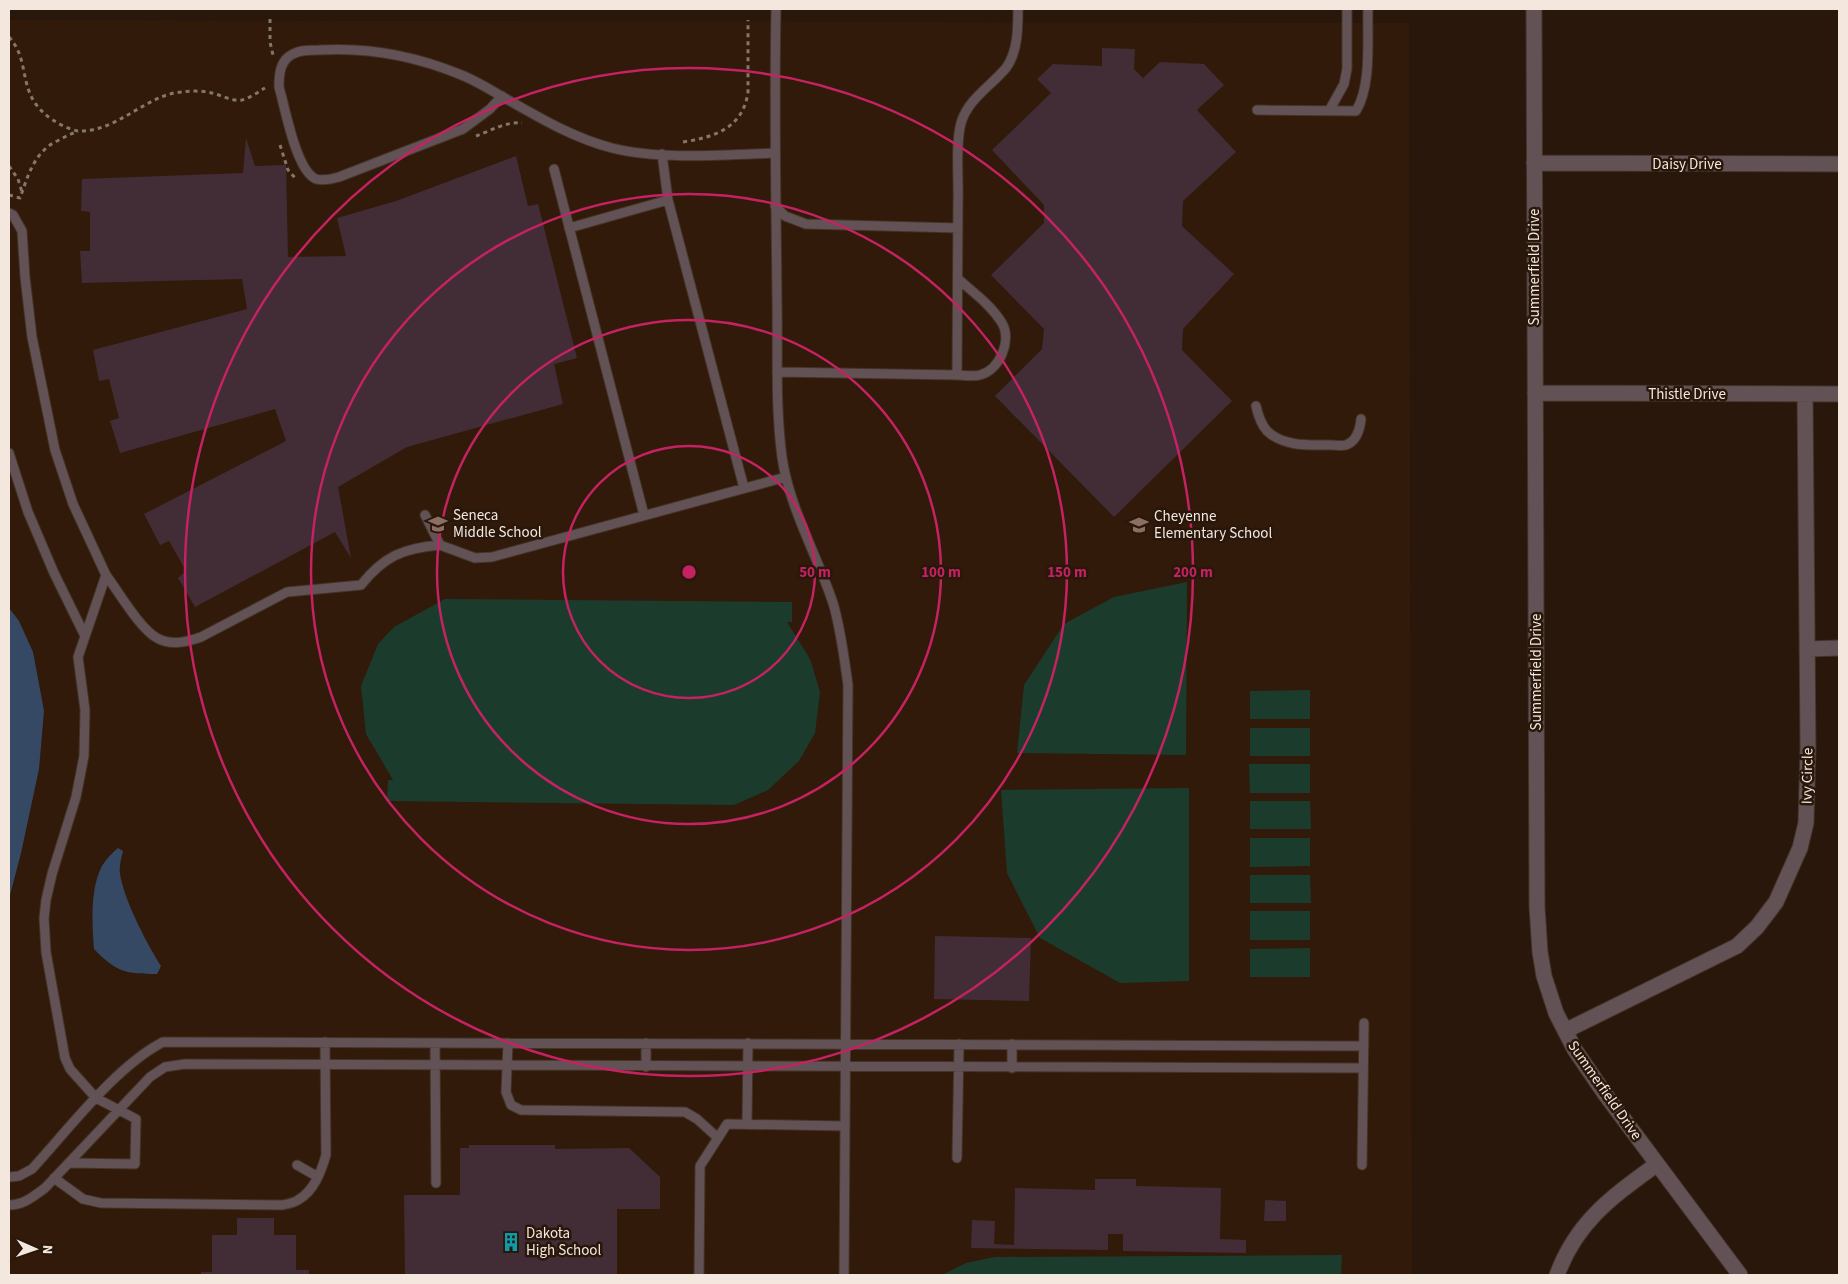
<svg xmlns="http://www.w3.org/2000/svg" width="1848" height="1284" viewBox="0 0 1848 1284" font-family="'Source Sans 3',sans-serif">
<rect width="100%" height="100%" fill="#28170a"/>
<!-- built -->
<path fill="#311a09" d="M9 20 1409 23 1412 1275H9Z"/>
<!-- green -->
<path fill="#1b3c2c" d="M1187 582 1186 755 1017 753 1024 685 1064 624 1114 597Z
M445 599 792 602V622H787L810 659 820 692 815 733 799 761 768 790 734 805 387 801 388 780H393L366 734 361 686 378 644 394 627Z
M1310 690V719H1250V691Z
M1250 728H1310V756H1250Z
M1249 764H1310V793H1250Z
M1189 788V981L1120 983 1040 938 1007 873 1001 790Z
M1250 801H1310L1311 829H1250Z
M1250 838H1310V866L1250 867Z
M1250 875H1310L1311 903H1250Z
M1250 911H1310V940H1250Z
M1310 948V977H1250V949Z
M1342 1255 1341 1275H942L966 1263 995 1257Z"/>
<!-- water -->
<path fill="#364964" d="M9 608 19 621 33 652 44 711 39 769 21 853 9 899Z
M118 848 123 851C121 858 119 867 120 874 124 900 147 944 161 966L157 974C126 974 116 972 94 949 92 925 90 888 102 866 106 859 112 853 118 848Z"/>
<!-- building -->
<path fill="#422c36" d="M1102 48 1135 49 1134 69 1143 78 1160 62 1204 64 1224 85 1197 110 1236 152 1183 201 1182 226 1234 274 1183 329 1182 350 1232 401 1114 517 995 396 1042 349 1044 329 991 275 1044 223V205L992 150 1051 93 1037 79 1053 64 1102 66Z
M246 138 255 166 286 165 288 257 346 256 337 218 396 201 516 156 528 206 538 204 577 358 554 364 563 404 407 447 338 487 351 558 335 532 195 607 178 578 186 571 169 541 160 545 144 514 286 441 275 409 120 453 110 421 119 418 109 379 99 381 93 350 247 309 242 279 82 283 80 251H90V212L81 211 82 179 243 173Z
M935 936 1031 938 1029 1001 934 999Z
M469 1145H555V1149L629 1148 660 1177V1209H617V1275H405L404 1195H460V1148H469Z
M1095 1179H1136V1186L1221 1188 1220 1239 1246 1240V1253L1123 1251V1234H1108V1250L971 1248 972 1220 995 1221 994 1244 1014 1245 1015 1188 1095 1190Z
M1265 1200 1286 1201V1221H1264Z
M237 1218H274V1235H296V1270H309V1275H201V1272H212V1235H237Z"/>
<g fill="none" stroke-linecap="round" stroke-linejoin="round">
<!-- lane casing -->
<g stroke="#443428" stroke-width="11">
<path id="lane" d="M776 9C774 106 776 202 777 299 778 352 775 405 782 457 789 507 817 555 833 603 841 630 844 657 848 685L844 1275
M502 96 490 109 463 129 339 177C332 179 324 181 316 179 296 171 285 107 279 87 279 74 280 60 293 54 300 50 310 50 319 50 366 47 415 56 459 74 475 80 489 89 503 97 538 117 573 138 612 148 659 160 726 155 775 153
M1257 110 1356 111C1372 85 1367 39 1368 9
M1329 111 1344 84 1347 69V9
M662 154 668 200 744 488
M554 169 644 515
M775 206 785 216 806 224 958 228
M9 213 13 215 22 231 25 277 32 337 55 450 73 504 106 575 78 657 85 710 84 756 76 797 52 874 46 900 44 918 46 952 65 1058 70 1069 96 1098 136 1119 135 1164 69 1163
M569 228 668 200
M958 279C973 292 991 305 1002 323 1012 340 1000 370 980 375 973 377 964 375 957 375 957 318 958 261 958 203 959 180 955 145 961 123 968 99 991 86 1006 68 1018 52 1018 27 1018 9
M777 372 957 375
M1256 406C1258 415 1261 424 1267 431 1284 447 1309 445 1330 445 1335 445 1342 446 1346 445 1357 441 1360 429 1361 419
M9 453 28 512 54 573 85 636
M425 515 440 545 475 558 492 557 786 477
M106 575C118 591 140 629 157 638 171 646 187 642 201 637L287 592 361 585C384 556 404 548 440 545
M435 1043 436 1183
M508 1043 506 1092 511 1105 521 1110 685 1112 697 1119 718 1138
M646 1067V1043
M1012 1068V1044
M747 1124 748 1043
M957 1158 959 1044
M297 1165 318 1177
M1362 1165 1364 1023
M9 1177 19 1176 32 1169C69 1129 115 1067 163 1042L1364 1046
M54 1178 83 1199 101 1203 282 1205C287 1204 294 1203 298 1200 314 1191 321 1172 326 1155L325 1042
M9 1205C24 1205 34 1196 45 1188L150 1077 165 1067 185 1064 1363 1068
M699 1275 700 1166 727 1124 845 1126"/>
</g>
<!-- street casing -->
<g stroke="#443428" stroke-width="17">
<path id="street" d="M1534 9 1537 907 1540 952 1544 976 1556 1013 1575 1050 1605 1094 1740 1275
M1534 163 1839 164
M1535 393 1839 394
M1807 649 1839 648
M1565 1031 1737 946 1757 927 1776 902 1800 848 1806 823 1808 747 1805 394
M1557 1275C1577 1221 1612 1197 1657 1164"/>
</g>
<!-- path -->
<path stroke="#85766b" stroke-width="3" stroke-dasharray="4 4" stroke-linecap="butt" d="M270 19V42L273 55
M9 37C31 61 17 90 45 114 53 121 68 130 79 131 114 132 142 100 174 93 187 91 200 90 212 93 221 95 233 102 242 100 250 98 258 92 265 88
M476 136C490 131 507 121 522 123
M683 142C715 137 743 128 748 92V20
M280 145 288 170 296 179
M9 166 18 179 22 192
M9 195 20 198C28 176 34 152 57 141 64 137 71 134 78 131"/>
<!-- lane -->
<use href="#lane" stroke="#635255" stroke-width="9"/>
<!-- street -->
<use href="#street" stroke="#635255" stroke-width="15"/>
</g>
<!-- distance rings -->
<g fill="none" stroke="#c42262" stroke-width="2.5">
<circle cx="689" cy="572" r="126"/>
<circle cx="689" cy="572" r="252"/>
<circle cx="689" cy="572" r="378"/>
<circle cx="689" cy="572" r="504"/>
</g>
<!-- icons -->
<defs>
<g id="school-bare" transform="scale(1.5)"><path d="M0-5L7-2L0 1L-7-2ZM-4 1L0 2.5L4 1V4Q0 6-4 4Z" fill="#8d6e63" stroke="#28170a" stroke-width="2.5" paint-order="stroke"/></g>
<g id="building-bare" transform="scale(1.5)"><path d="M-4-6H4V6H1V3H-1V6H-4ZM-2.5-4.3h1.7v1.8h-1.7ZM.8-4.3h1.7v1.8H.8ZM-2.5-1h1.7V.8h-1.7ZM.8-1h1.7V.8H.8Z" fill="#0f9aa8" stroke="#28170a" stroke-width="2.5" paint-order="stroke"/></g>
</defs>
<g fill-rule="evenodd">
<use href="#school-bare" x="438" y="524"/>
<use href="#school-bare" x="1139" y="525"/>
<use href="#building-bare" x="511" y="1242"/>
</g>
<g text-anchor="middle" stroke-width="5" stroke-linejoin="round" paint-order="stroke">
<!-- street labels -->
<g font-size="15" fill="#f3e7de" stroke="#28170a">
<text x="1687" y="169">Daisy Drive</text>
<text transform="translate(1534 267) rotate(-90)" y="5">Summerfield Drive</text>
<text x="1687" y="399">Thistle Drive</text>
<text transform="translate(1536 672) rotate(-90)" y="5">Summerfield Drive</text>
<text transform="translate(1807 776) rotate(-89)" y="5">Ivy Circle</text>
<text transform="translate(1605 1090) rotate(55)" y="5">Summerfield Drive</text>
</g>
<!-- poi labels -->
<g font-size="15" fill="#f3e7de" stroke="#28170a" text-anchor="start">
<text x="453" y="520">Seneca<tspan x="453" dy="17">Middle School</tspan></text>
<text x="1154" y="521">Cheyenne<tspan x="1154" dy="17">Elementary School</tspan></text>
<text x="526" y="1238">Dakota<tspan x="526" dy="17">High School</tspan></text>
</g>
</g>
<circle cx="689" cy="572" r="8" fill="#c42262" stroke="#28170a" stroke-width="2.5"/>
<g font-size="15" text-anchor="middle" font-weight="bold" fill="#c42262" stroke="#28170a" stroke-width="5" stroke-linejoin="round" paint-order="stroke">
<text x="815" y="577">50 m</text>
<text x="941" y="577">100 m</text>
<text x="1067" y="577">150 m</text>
<text x="1193" y="577">200 m</text>
</g>
<!-- border -->
<rect width="1848" height="1284" fill="none" stroke="#f3e7de" stroke-width="20"/>
<!-- north arrow -->
<g transform="translate(35 1249) rotate(92)" stroke="#28170a" stroke-width="4" paint-order="stroke">
<path d="M0-4L9 19L0 12L-9 19Z" fill="#f3e7de"/>
<text y="-8" font-size="14" font-weight="bold" text-anchor="middle" fill="#f3e7de">N</text>
</g>
</svg>
